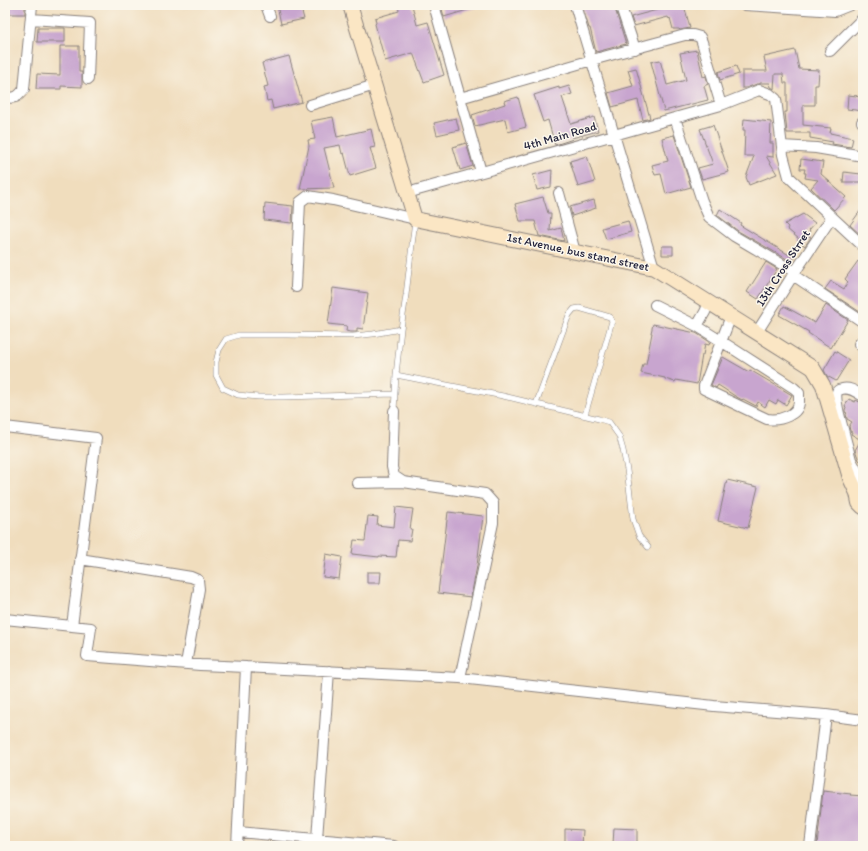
<svg xmlns="http://www.w3.org/2000/svg" width="868" height="851" viewBox="0 0 868 851" font-family="Itim,sans-serif">
<rect width="100%" height="100%" fill="#fbf7ec"/>
<filter id="ink" filterUnits="userSpaceOnUse"><feTurbulence type="fractalNoise" baseFrequency=".025" numOctaves="2"/><feDisplacementMap in="SourceGraphic" scale="8" xChannelSelector="R" yChannelSelector="G"/><feConvolveMatrix kernelMatrix="1 2 1 2 8 2 1 2 1" color-interpolation-filters="sRGB"/></filter>
<filter id="wash" filterUnits="userSpaceOnUse"><feTurbulence type="fractalNoise" baseFrequency=".012" numOctaves="4" result="noise"/><feDisplacementMap in="SourceGraphic" scale="16" xChannelSelector="R" yChannelSelector="G"/><feGaussianBlur stdDeviation="0.9" result="paint"/><feColorMatrix in="noise" values="0 0 0 0 0 0 0 0 0 0 0 0 0 0 0 0 0 1.4 0 .05"/><feComposite in="paint" operator="in"/></filter>
<g filter="url(#wash)">
<rect width="100%" height="100%" fill="#f0ddbd"/>
<g id="blocks">
<!-- building -->
<path fill="#c8a5cf" d="M5 5H25V14H5Z
M277 5H300L304 19 281 24Z
M398 5H412L417 25 428 22 444 75 424 82 413 53 385 61 375 24 376 23 375 18 399 11Z
M441 5H476L477 7 444 17Z
M582 5H617L616 9V12L626 44 596 52 590 28H589Z
M667 5H684L690 28 680 30 679 29H673L670 18 669 19 668 17 634 26 631 17 668 7Z
M38 28H65V42H37Z
M60 46H79V72H82V87L61 86V89H36L37 74 60 75Z
M697 50 703 77 706 76 708 84 704 86 708 100 664 111 651 62 660 60 667 85 686 80 680 53Z
M795 50 799 69 819 70 818 85H815V105H803V125L831 128 830 133 853 138 851 147 832 144 833 142 810 138V133H787L785 112H787V83H784L783 74H775L774 89 771 87 770 83H760V84H757L746 88H742V71H767L764 57Z
M289 56 302 102 273 109 271 100 267 101 264 87 268 86 262 63Z
M736 66 739 74 720 80 718 72Z
M636 68 650 118 643 120 638 100 612 107 608 93 633 86 628 70Z
M569 86 572 94 562 97 571 124 594 117 598 131 572 138 573 139 555 145 548 120 543 122 534 95 559 87V89Z
M848 95 857 96H856L863 98V111L847 109Z
M518 97 526 127 508 132 505 119 475 126 472 115 505 104 504 101Z
M333 117 337 137 371 129 375 147 370 148 376 168 350 176 344 153 342 154 340 145 324 148 334 188 300 189 309 146 308 140 315 139 311 121Z
M456 118 459 130 437 135 434 123Z
M744 119 771 122 770 143H773V157L766 156 777 174 749 185 746 177 754 156H744L745 130H743Z
M713 125 729 172 702 179 698 168 713 164 700 129Z
M674 135 691 187 666 194 661 174 655 175 652 165 668 161 662 138Z
M466 143 473 166 460 170 453 147Z
M587 156 595 182 578 187 570 161Z
M801 159 823 162 821 174 830 182 828 181 846 197 834 210 811 188 818 180 805 178 806 173H804L805 169H800Z
M552 170 551 187 537 190 533 175Z
M844 172 861 174V182H843Z
M543 197 548 213H551L550 231 561 228 564 241 539 236 535 221H520L515 204Z
M594 200 596 208 572 216 570 207Z
M265 203 293 206 292 223 264 220Z
M863 207V237L850 225Z
M720 209 741 223 740 225 794 258 792 262 738 231 717 215Z
M803 214 815 223 809 230 810 231 807 235 811 237 805 246 798 241 799 239 787 229 788 227 785 224Z
M628 221 631 232 606 239 602 228Z
M662 246H673V255H662Z
M858 261 863 265V314L825 289 831 281 844 289 848 282 845 279Z
M766 262 777 269 758 299 747 292Z
M333 288 368 293 363 329 357 328V332H350L346 331 347 326 328 324Z
M826 305 848 320 831 348 808 333 809 332 779 315 784 306 815 323Z
M653 324 696 333 710 342 709 345 705 344 703 355H702L697 384 676 380 675 382 665 379V378L641 373 643 364H646L652 333H651Z
M835 351 849 360 836 381 827 376 824 370Z
M723 357 749 372 750 370 792 395 786 405 778 400 776 404 769 400 765 407 758 402 756 406 743 399 742 400 735 396 718 385 716 388 711 385Z
M849 399 855 402 856 400 863 404V463L859 460 855 450 861 440 851 434 852 432 850 431 849 426 852 422 847 419 846 414 847 413 845 412V410L846 407 845 406Z
M727 480 758 487 748 528 718 521Z
M396 507 413 509 410 529H412L410 541 398 540 396 557 379 556V557L352 554 354 540 365 541 368 516 378 517 377 525 394 527Z
M448 512 483 516 477 566 471 597 438 593Z
M326 554 342 557 339 579 323 577Z
M367 572H381L380 583H367Z
M823 791 851 794 850 795 863 796V846H829L817 845Z
M614 828 637 829V844H613Z
M565 829 583 830 582 846H565Z"/>
</g>
</g>
<g filter="url(#ink)">
<use href="#blocks" fill-opacity="0" stroke="#89807c" stroke-width="1"/>
<g fill="none" stroke-linecap="round" stroke-linejoin="round">
<!-- lane casing -->
<g stroke="#89807c" stroke-width="6">
<path id="lane" d="M396 375 503 396 599 419 609 422 619 436 623 450 627 470 633 519 639 536 648 547
M395 394 283 397H258L238 395 223 388 216 375V362L219 350 226 339 239 335H287L353 336 373 334 401 329 406 295 415 220
M536 404 569 315 574 309 579 308 610 317 612 321 585 415
M394 411 396 375 401 329"/>
</g>
<!-- street casing -->
<g stroke="#89807c" stroke-width="12">
<path id="street" d="M266 5 270 16
M434 5 481 172
M575 5 654 268
M745 5 835 11 850 5
M622 10 635 49
M31 19 90 23 88 79
M830 51 863 18
M5 97C15 99 18 97 24 89L32 5
M460 98 592 60 685 35H693L700 37 702 42 721 105
M310 105 375 85
M675 118 702 201 709 217 734 236 795 272
M862 122H863
M782 146 816 148 863 156
M407 193 721 105 759 90 770 94 776 99 783 155 789 177 863 246
M559 193 575 252
M793 275 863 322
M296 287 300 202 308 196 333 200 415 219
M709 303 705 312 697 326 721 341 794 388C796 390 798 391 799 393 799 394 799 398 799 400 800 415 780 421 767 419L704 389V386L731 316
M655 305 697 326
M757 332 793 275 832 217
M863 340 859 344 863 347
M394 411 392 467 394 476 403 482 485 494 493 503V523L460 678
M839 414 851 460 863 482
M833 416 839 414C838 409 835 397 837 392 838 389 840 390 842 389 850 387 856 392 863 396
M5 427 96 438 72 626
M357 483 403 482
M80 559 191 577 198 580 199 589 186 664
M5 619 91 628 87 656 200 665 246 667 460 678 714 706 826 715 863 720
M238 832 394 846
M317 839 329 671
M237 846 246 667
M810 846 826 715"/>
</g>
<!-- secondary casing -->
<g stroke="#89807c" stroke-width="16">
<path id="secondary" d="M350 5 415 219 654 268 813 368 823 385 850 478 857 493 859 503 863 507"/>
</g>
<!-- lane -->
<use href="#lane" stroke="#fff" stroke-width="5"/>
<!-- street -->
<use href="#street" stroke="#fff" stroke-width="10"/>
<!-- secondary -->
<use href="#secondary" stroke="#fbe6c4" stroke-width="14"/>
</g>
</g>
<g text-anchor="middle" stroke-width="3" stroke-linejoin="round" paint-order="stroke">
<!-- street labels -->
<g font-size="12" fill="#22223b" stroke="#fbf7ec">
<text transform="translate(560 136) rotate(-16)" y="4">4th Main Road</text>
<text transform="translate(578 252) rotate(12)" y="4">1st Avenue, bus stand street</text>
<text transform="translate(783 268) rotate(-57)" y="4">13th Cross Strret</text>
</g>
</g>
<!-- margin -->
<rect width="868" height="851" fill="none" stroke="#fbf7ec" stroke-width="20"/>
</svg>
